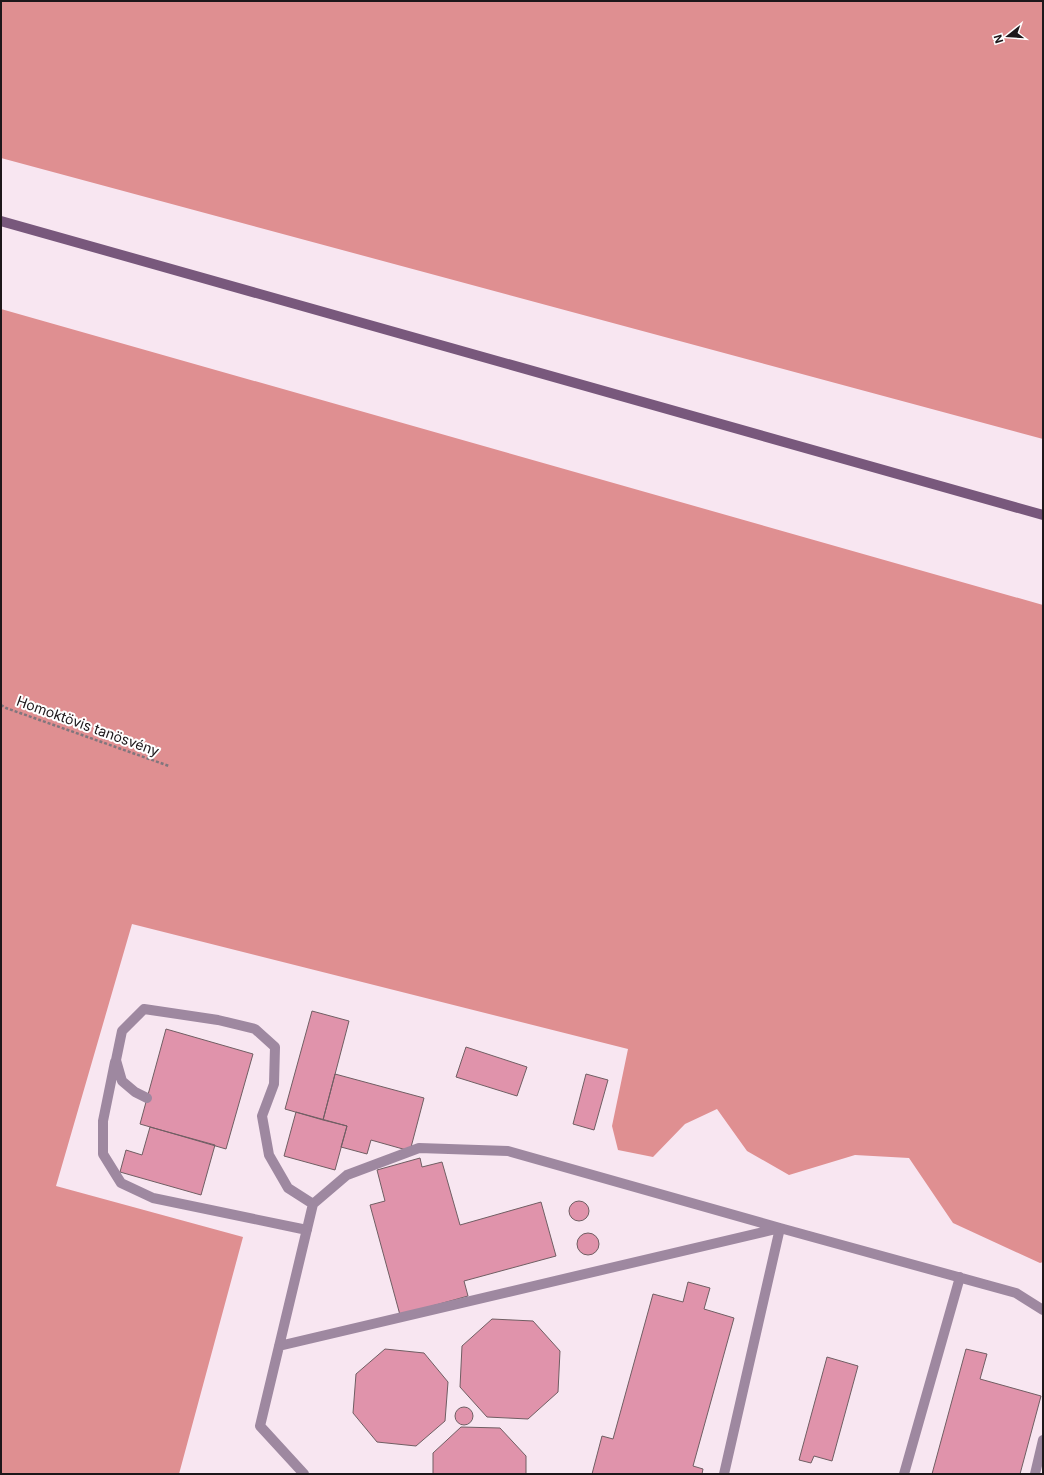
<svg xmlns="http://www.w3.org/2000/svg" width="1044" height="1475" viewBox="0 0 1044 1475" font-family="Inter,sans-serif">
<rect width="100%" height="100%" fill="#f8e6f1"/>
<!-- forest -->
<path fill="#df8f91" d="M1 1H1043V439L1 158Z
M1 309 1043 605V1262L1040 1263 953 1223 909 1158 855 1155 789 1175 747 1151 717 1109 685 1124 653 1157 618 1150 612 1126 628 1049 132 924 56 1186 243 1237 179 1474H1Z"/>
<!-- building -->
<path fill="#e093ab" stroke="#705e63" d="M312 1011 349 1021 323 1120 285 1109Z
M166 1029 253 1054 226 1149 140 1124Z
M466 1047 527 1067 517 1096 456 1077Z
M335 1074 424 1098 410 1151 371 1140 367 1154 341 1147 347 1126 323 1120Z
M586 1074 608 1080 594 1130 573 1124Z
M296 1112 347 1126 335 1170 284 1156Z
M150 1127 215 1145 201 1195 120 1172 126 1150 142 1155Z
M420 1158 422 1167 442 1162 460 1225 541 1202 556 1256 464 1281 468 1296 400 1315 370 1205 385 1201 377 1170Z
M569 1211a10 10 0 1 1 20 0a10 10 0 1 1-20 0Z
M577 1244a11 11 0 1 1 22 0a11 11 0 1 1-22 0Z
M688 1282 710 1288 704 1309 734 1318 693 1466 703 1469 702 1474H592L602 1436 613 1439 653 1294 683 1302Z
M492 1319 533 1321 560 1351 558 1392 528 1419 487 1417 460 1387 462 1346Z
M385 1349 424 1353 448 1382 445 1421 416 1446 377 1442 353 1413 356 1374Z
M966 1349 987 1354 980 1379 1041 1396 1020 1474H932Z
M827 1357 858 1366 832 1461 814 1456 811 1463 799 1460Z
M455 1416a9 9 0 1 1 18 0a9 9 0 1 1-18 0Z
M461 1427 500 1428 526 1456V1474H433V1453Z"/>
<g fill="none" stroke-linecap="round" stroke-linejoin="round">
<!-- path -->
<path stroke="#81767d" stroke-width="2.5" stroke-dasharray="3 2" stroke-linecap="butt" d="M1 705 6 708 169 766"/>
<!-- lane -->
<path stroke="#9e88a0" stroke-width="10" d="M115 1062 103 1121V1154L121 1183 153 1198 307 1230
M147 1098 135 1092 122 1081 116 1060 122 1031 144 1009 218 1020 255 1029 275 1047 274 1084 262 1116 269 1155 288 1188 313 1204
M279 1346 780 1228 508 1151 419 1148 347 1175 313 1204 260 1426 304 1474
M724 1474 780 1228 1016 1293 1043 1310
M904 1474 960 1277
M1035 1474 1043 1440"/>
<!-- secondary -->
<path stroke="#78587c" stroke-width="10" d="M1 221 1043 515"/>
</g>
<g text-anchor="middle" stroke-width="4" stroke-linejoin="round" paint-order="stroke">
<!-- street labels -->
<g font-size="14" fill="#1d171a" stroke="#fff">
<text transform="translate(88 726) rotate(20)" y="5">Homoktövis tanösvény</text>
</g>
</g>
<!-- border -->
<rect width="1044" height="1475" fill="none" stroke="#1d171a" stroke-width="4"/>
<!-- north arrow -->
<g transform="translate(1008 36) rotate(253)" stroke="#ffffff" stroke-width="3" paint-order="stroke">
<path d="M0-3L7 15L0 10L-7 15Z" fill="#1d171a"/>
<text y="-6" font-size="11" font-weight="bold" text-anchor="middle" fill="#1d171a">N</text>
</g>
</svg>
